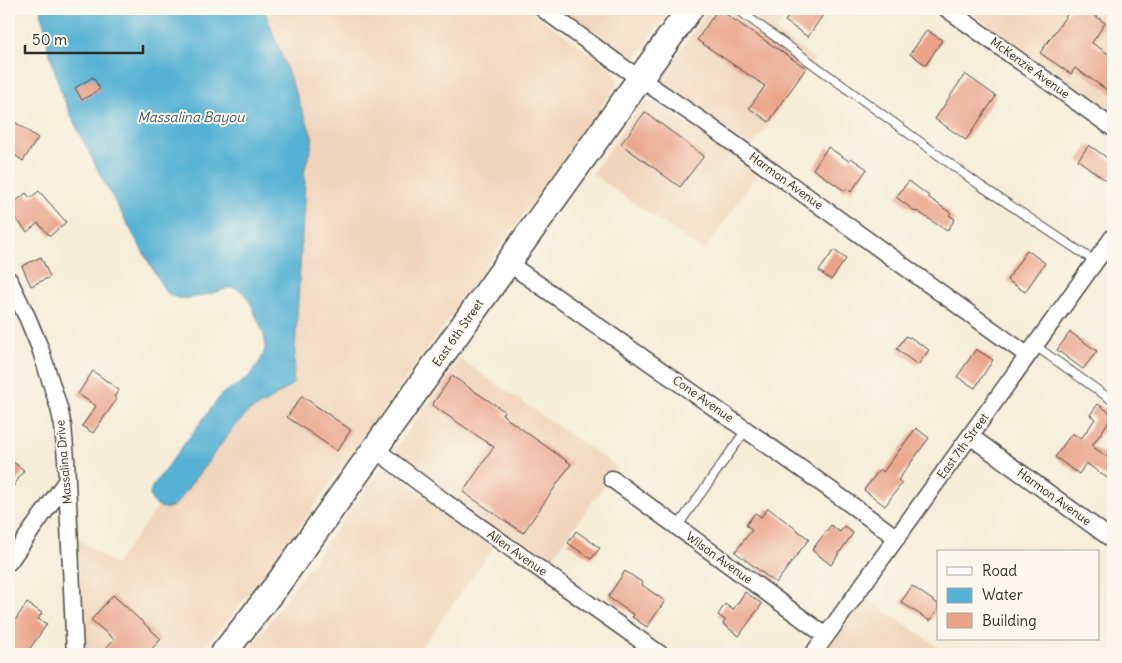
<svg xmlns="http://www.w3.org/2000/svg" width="1122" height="663" viewBox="0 0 1122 663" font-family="Delius,sans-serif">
<rect width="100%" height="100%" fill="#fbf7ec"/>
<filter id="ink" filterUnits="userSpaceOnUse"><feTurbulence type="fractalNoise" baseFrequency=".02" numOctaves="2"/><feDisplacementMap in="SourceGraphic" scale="10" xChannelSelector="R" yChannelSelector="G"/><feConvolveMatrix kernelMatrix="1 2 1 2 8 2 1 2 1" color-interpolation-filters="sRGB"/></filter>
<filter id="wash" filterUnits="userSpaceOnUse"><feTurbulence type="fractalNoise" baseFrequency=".0096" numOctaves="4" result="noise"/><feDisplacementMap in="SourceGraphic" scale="20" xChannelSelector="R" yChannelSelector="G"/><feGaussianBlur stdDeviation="1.12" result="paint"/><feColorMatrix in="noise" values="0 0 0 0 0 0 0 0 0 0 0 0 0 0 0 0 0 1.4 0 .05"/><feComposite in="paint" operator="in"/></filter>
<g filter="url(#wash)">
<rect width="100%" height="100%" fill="#f5edd8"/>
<!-- built -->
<path fill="#f0d5bc" d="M264 9H528L608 66 615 73 618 83 272 565 200 654H83L77 538 115 565 247 386 293 384 305 184 304 173 306 164 309 154 312 136Z
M557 9H671L637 56 632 59H628Z
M710 9H791L776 31 815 59 751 148 662 81 661 77Z
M966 9H1113V114Z
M646 101 661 106 759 172 704 251 592 174 643 103Z
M460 359 617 467 546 567 463 507 399 457 396 453 395 449 397 446Z
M386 469 391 471 493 548 417 654H246L376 475 381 470Z
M865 597 948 654H823Z"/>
<!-- water -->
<path fill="#56b2d4" stroke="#406e80" d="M41 9H264L312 136C313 148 309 153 306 164 304 171 304 177 305 184L293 384 267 402 248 412 232 430 176 504C174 506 172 507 169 508 162 510 151 503 150 495 150 493 151 490 152 487L222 394C229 388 238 386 245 380 249 377 252 372 255 368 273 345 264 335 254 311 251 303 244 290 235 288 230 287 225 289 220 291 208 294 186 302 174 297 171 296 168 293 165 291L104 182 79 133 62 95 48 48Z"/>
<g id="blocks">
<!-- building -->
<path fill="#eaa389" d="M718 9 806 68 769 122 749 108 765 86 697 40Z
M794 9H827L808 37 785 21Z
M1071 9H1085L1105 23 1092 43 1113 57V94L1075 68 1071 74 1040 53Z
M927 30 942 40 926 65 910 54Z
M965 74 996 96 966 140 935 119Z
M93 77 100 89 82 100 75 88Z
M645 112 704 156 680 187 621 144Z
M9 118 38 138 23 161 9 151Z
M1089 145 1113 162V172L1107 181 1078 160Z
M828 147 849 161 851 158 867 169 851 192 847 188 845 191 813 169Z
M909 181 929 196 928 197 951 213 949 215 955 219 947 231 917 211 916 212 896 197Z
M39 191 66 222 50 236 38 223 27 232 12 214 14 212 9 207 26 193 30 198Z
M834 250 846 259 831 280 819 271Z
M1027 250 1045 263 1025 292 1007 280Z
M41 257 50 277 31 286 22 266Z
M1070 332 1097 351 1083 369 1057 350Z
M906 336 909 338 910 337 929 350 918 365 900 352V351L897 349Z
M976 349 993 360 975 388 957 377Z
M93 371 119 390 114 397 117 399 93 433 82 426 96 406 78 394Z
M452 376 504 411 502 414 506 417V418L571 464 523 533 463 492 494 447 432 405Z
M302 396 351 430 337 451 287 417Z
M1098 404 1113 415 1092 446 1113 461V482L1086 463 1079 474 1055 457 1072 433 1081 439 1095 419 1090 415Z
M916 428 929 438 898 480 902 483 885 506 864 490 880 469 883 472Z
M9 459 24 470 9 493Z
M768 508 809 539 776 583 735 552 752 530 746 525 755 513 761 517Z
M831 525 840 532 844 526 853 533 831 565 812 550Z
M576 531 600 548 591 559 568 543Z
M625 571 643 583 642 585 665 601 647 627 632 617 634 615 608 597Z
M912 586 938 604V609L930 621 901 602Z
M745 592 762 604 739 636 723 624 725 620 718 615 725 604 733 610Z
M113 595 161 639 147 654H101L114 639 91 620Z
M27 603 42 613 38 619 47 624 26 654H9V629Z"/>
</g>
</g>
<g filter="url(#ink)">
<use href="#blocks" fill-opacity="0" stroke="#494845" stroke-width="1"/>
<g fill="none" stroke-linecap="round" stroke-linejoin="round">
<!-- lane casing -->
<g stroke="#494845" stroke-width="10">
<path id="lane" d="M737 9 981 186 1096 262
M1034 345 1113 401
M677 527 746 430"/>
</g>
<!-- street casing -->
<g stroke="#494845" stroke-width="19">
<path id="street" d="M543 9 620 65 701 120 1027 355
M947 9 1113 128
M508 263 806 472 897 538
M9 280 28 319 40 348 59 408 63 426 66 459 75 654
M970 436 1113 540
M375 449 445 502 660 654
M612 479 826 636
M9 562 67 480
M813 654 1113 237"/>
</g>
<!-- primary casing -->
<g stroke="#494845" stroke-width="28">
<path id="primary" d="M223 654 277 585 690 9"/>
</g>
<!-- lane -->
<use href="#lane" stroke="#fff" stroke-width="8"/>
<!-- street -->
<use href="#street" stroke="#fff" stroke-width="16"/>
<!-- primary -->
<use href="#primary" stroke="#fff" stroke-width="25"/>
</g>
</g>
<g text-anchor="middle" stroke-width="4" stroke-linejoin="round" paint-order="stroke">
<!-- street labels -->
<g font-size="12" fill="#2b2b2b" stroke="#fbf7ec">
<text transform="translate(1030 68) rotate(36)" y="4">McKenzie Avenue</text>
<text transform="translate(786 181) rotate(36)" y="4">Harmon Avenue</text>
<text transform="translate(458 333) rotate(-55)" y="4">East 6th Street</text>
<text transform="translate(703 399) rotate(35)" y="4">Cone Avenue</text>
<text transform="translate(963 446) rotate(-54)" y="4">East 7th Street</text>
<text transform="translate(64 462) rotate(-95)" y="4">Massalina Drive</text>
<text transform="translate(1054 497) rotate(36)" y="4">Harmon Avenue</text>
<text transform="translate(517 553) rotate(35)" y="4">Allen Avenue</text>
<text transform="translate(719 558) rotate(36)" y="4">Wilson Avenue</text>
</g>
<!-- water labels -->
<g font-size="14" font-style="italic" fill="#3a5a66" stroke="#fbf7ec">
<text x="191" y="122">Massalina Bayou</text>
</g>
</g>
<!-- margin -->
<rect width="1122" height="663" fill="none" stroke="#fbf7ec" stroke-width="30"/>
<!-- legend -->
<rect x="937" y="550" width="162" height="90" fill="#fbf7ec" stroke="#a8a59f"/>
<rect x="947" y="567" width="25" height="8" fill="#ffffff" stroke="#a8a59f"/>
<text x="982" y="576" font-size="15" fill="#2b2b2b">Road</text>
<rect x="947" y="588" width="25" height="15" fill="#56b2d4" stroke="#a8a59f"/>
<text x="982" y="600" font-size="15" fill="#2b2b2b">Water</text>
<rect x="947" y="613" width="25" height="15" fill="#eaa389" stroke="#a8a59f"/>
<text x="982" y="626" font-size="15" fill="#2b2b2b">Building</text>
<!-- scale -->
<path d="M25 45v8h118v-8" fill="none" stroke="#2b2b2b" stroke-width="2.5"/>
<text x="32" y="45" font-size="15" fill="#2b2b2b" stroke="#fbf7ec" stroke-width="4" paint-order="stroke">50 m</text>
</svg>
